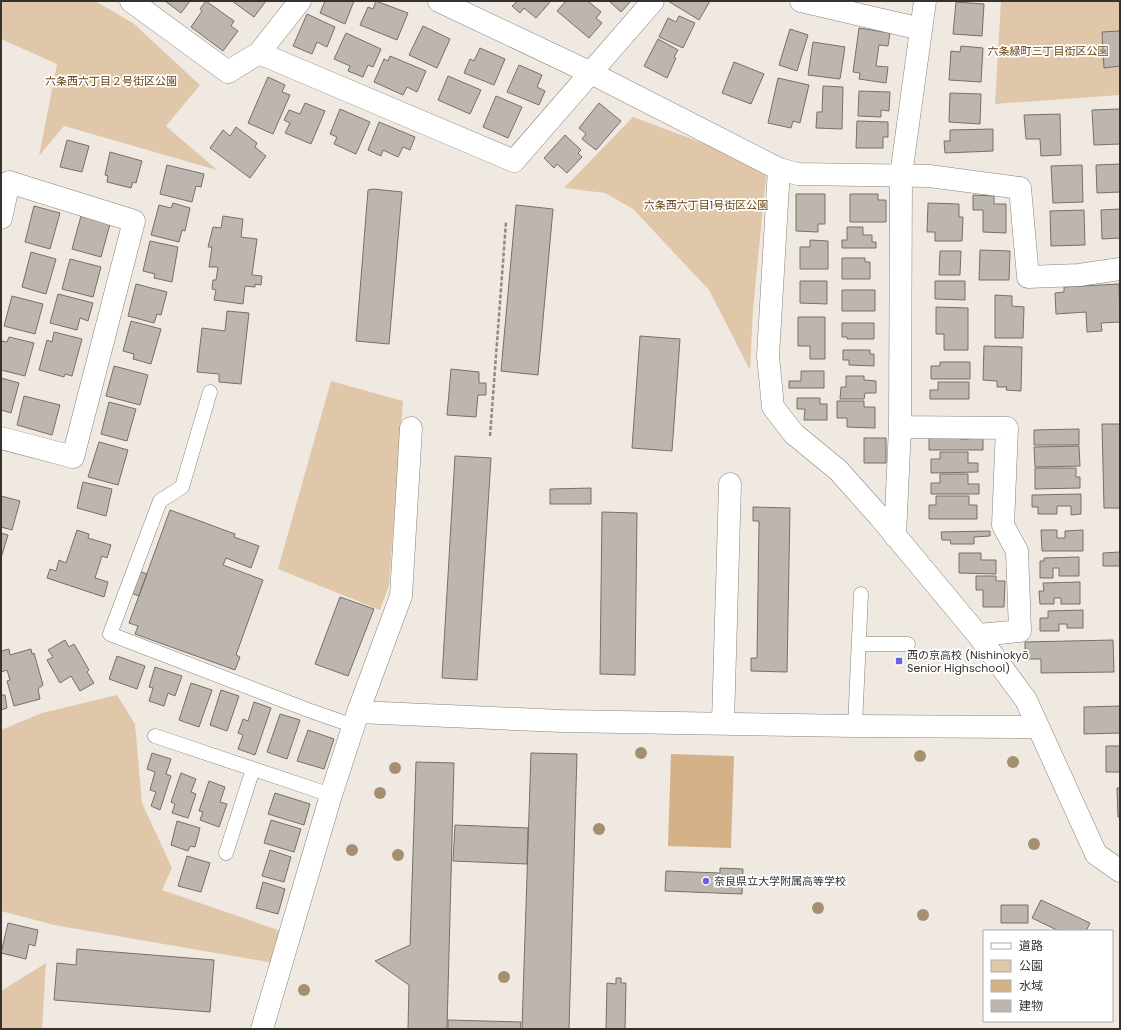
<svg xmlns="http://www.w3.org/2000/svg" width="1121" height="1030" viewBox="0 0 1121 1030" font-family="Poppins,'Noto Sans JP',sans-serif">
<rect width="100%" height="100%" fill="#efe9e1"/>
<!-- green -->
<path fill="#e1c7aa" d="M1 1H95L133 23 200 85 166 126 217 170 64 126 39 156 57 64 1 39Z
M1001 1H1120V95L995 104Z
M633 117 767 167 753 310 750 370 709 290 633 209 605 193 564 188Z
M331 381 403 401 389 585 380 610 278 569Z
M117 695 135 724 142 803 172 868 162 890 284 932 274 963 54 925 1 911V730L42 713Z
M46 963 42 1029H1V991Z"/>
<!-- water -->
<path fill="#d4b187" d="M671 754 734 756 731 848 668 846Z"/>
<!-- building -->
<path fill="#bcb6af" stroke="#757069" d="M165 1H190L181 13Z
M206 1 234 21 231 26 238 31 223 51 191 27 202 11 200 9Z
M232 1H266L254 17Z
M325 1H354L345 24 320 13Z
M376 1 408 13 397 40 360 25 368 7 373 9Z
M514 1H551L536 18 524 8 520 13 512 6 516 3Z
M566 1H588L601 12 596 18 602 23 589 38 557 11Z
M609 1H631L621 12Z
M668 1H710L699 20Z
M956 2 984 4 982 36 953 34Z
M307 14 335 27 327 47 317 42 312 54 293 46Z
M679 16 695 23 683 48 659 37 668 18 676 22Z
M423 26 450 39 437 68 409 55Z
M859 28 890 33 888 46 879 45 876 66 888 67 886 83 859 79 860 73 853 72Z
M790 29 808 35 797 71 779 65Z
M1120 31V66L1104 68 1102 32Z
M346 33 381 49 373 67 368 65 363 77 348 71 350 66 334 59Z
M658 39 678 50 674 57 676 58 667 78 644 66Z
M813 42 845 47 840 79 808 75Z
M961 46 983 48 981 82 949 80 951 51 960 52Z
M480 48 505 59 494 85 464 73 470 59 474 61Z
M390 56 426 71 417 92 407 87 403 95 374 82 384 59 388 61Z
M734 62 764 74 751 104 722 93Z
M519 65 542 75 537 87 545 91 539 105 507 92Z
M448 76 481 90 470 114 438 100Z
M268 77 285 85 282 92 290 95 273 134 248 123Z
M778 78 809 85 800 123 793 121 791 128 768 123Z
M823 86 843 87 842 129 816 128 817 112H822Z
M859 91 890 92 889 111 881 110V117L858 116Z
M950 93 981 94 980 124 949 122Z
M496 96 522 107 508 138 483 127Z
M305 103 325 111 311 144 285 133 290 123 284 120 289 110 300 114Z
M599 103 621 121 596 150 582 139 586 134 579 128Z
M340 109 370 122 356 154 334 144 337 137 330 134Z
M1120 109V144L1094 145 1092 110Z
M1060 114 1061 155 1041 156 1040 139H1026L1024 115Z
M857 121 888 122V137H883V148H856Z
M379 122 415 137 410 150 403 147 398 157 383 150 381 156 368 150Z
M236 127 257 143 255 147 266 156 250 178 210 148 223 130 230 136Z
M993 129V151L945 153 944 141H950V130Z
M565 135 581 150 578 153 582 157 567 173 557 164 554 168 544 158Z
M67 140 89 146 82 172 60 167Z
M110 152 142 161 136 183 133 182 131 188 107 182 108 176 105 175Z
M1120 164V192L1097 193 1096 165Z
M167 165 204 174 201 187 196 186 192 202 160 194Z
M1082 165 1083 202 1053 203 1051 166Z
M373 189 402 192 389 344 356 341 368 190Z
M796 194H825V224H818V232L796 231Z
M850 194H878V200H886V222H850Z
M973 195 994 196V204H1006V233L983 232V210H973Z
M173 203 190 208 185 231 182 230 179 242 151 235 159 205 171 208Z
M928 203 959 204V217H963L962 241H935V232H927Z
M516 205 553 209 538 375 501 371Z
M34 206 60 213 50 249 25 242Z
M1120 209V238L1102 239 1101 210Z
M1084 210 1085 245 1051 246 1050 211Z
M81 216 110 224 101 257 72 249Z
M223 216 243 219 241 237 257 239 252 275 262 276 261 285 255 284V287L245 286 243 304 214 300 216 290 212 289 213 280H216L218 267H209L212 247H208L213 227 221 228Z
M847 227H863V235H872V242H876V248H842V240H847Z
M810 240 828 241V269H800V247H810Z
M150 241 178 247 172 282 154 278 155 274 143 271Z
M980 250 1010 251 1009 280H979Z
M940 251H961L960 275H939Z
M31 252 56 259 46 294 22 287Z
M842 258H865V262H870V279H842Z
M70 259 101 267 93 297 62 289Z
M800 281H827V304L800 303Z
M935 281H965V300L935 299Z
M136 284 167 292 161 315 157 314 154 323 128 316Z
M1119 284 1120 322 1101 323 1102 331 1087 332 1086 312 1056 314 1055 293 1064 292V287Z
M842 290H875V311H842Z
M58 294 93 303 88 321 80 318 77 330 50 323Z
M995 295 1012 296V306L1024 307 1023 338H995Z
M12 296 43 304 35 334 4 326Z
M936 307 968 308V350H944V334H936Z
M227 311 249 313 241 384 219 382V374L197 372 202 328 225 331Z
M798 317H825V359H810V346H798Z
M131 321 161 329 151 364 133 359 134 354 123 351Z
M842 323H874V339H847V337H842Z
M54 332 82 339 72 376 65 374 64 377 39 370 47 340 52 342Z
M640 336 680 339 672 451 632 448Z
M9 337 34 343 25 376 1 370V346L2 341 7 342Z
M984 346 1022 347 1021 391 1006 390 1007 387H997V381L983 380Z
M843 350H870V354H874V366L849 365V360H843Z
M940 362H970V379H931V366H940Z
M114 366 148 375 140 405 106 396Z
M451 369 479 372V383H486V395H478L476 417 447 415Z
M801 371H824V388H789V381H801Z
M846 376H864V380L876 381V393H865L864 399H840L841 387H846Z
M1 378 19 383 11 413 1 410Z
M938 382H969V399H930V390H938Z
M24 396 60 405 52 435 17 425Z
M797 398H820V404H827V420H804L805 409H797Z
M837 401H864V407H875V428L847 427V418H837Z
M109 402 136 409 127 441 101 434Z
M1102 424H1120V508H1104Z
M1079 429V445H1034V430Z
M960 433V439H969V436H983V450H929V437Z
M864 438H886V463H864Z
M99 442 128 450 118 485 88 477Z
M1079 446 1080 466 1035 467 1034 447Z
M940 452H968V463H978V472L931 473V459H940Z
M455 456 491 458 477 680 442 678Z
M1035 468H1076V477H1080V488L1035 489Z
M940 474H968V484H979V494H931V483H940Z
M83 482 112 489 106 516 77 508Z
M591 488V504H550V489Z
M1081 494V514L1071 515V506H1057V514H1038V507H1032V495Z
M1 496 20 501 12 530 1 527Z
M936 496H969V505H977V519H929V505H936Z
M753 507 790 508 787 672 751 671V658H757L759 521H753Z
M170 510 235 534 234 537 259 546 251 568 226 558 223 565 263 580 236 655 240 657 235 670 135 634 138 626 129 623Z
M602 512 637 513 635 675 600 674Z
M77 530 89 534 88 538 111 545 107 558 102 556 95 578 108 582 104 597 47 578 50 569 56 571 59 560 66 563Z
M1041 530H1057V538H1065V531L1083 530V551H1042Z
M990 531V536L974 537V544H951L950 540H942L941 532Z
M1 533 8 535 1 558Z
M1120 552V566H1103V553Z
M959 553H981V560H996V574L959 573Z
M1079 557V576H1059V568H1053V578H1040V561H1044V558Z
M128 567 147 574 139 596 120 589Z
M976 576H996V581H1005L1004 607H983V590H976Z
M1080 582V604H1061V598H1054V604H1040L1039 591H1044L1043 583Z
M340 597 374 609 348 676 315 664Z
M1083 610V628H1067V624H1059V631H1040V618H1048V611Z
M65 640 69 647 74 644 89 670 87 672 94 683 80 691 71 676 60 683 47 660 53 657 48 650Z
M1113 640 1114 672 1041 673V659H1025V642Z
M9 649 10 655 31 649 32 654 34 653 43 685 38 689 40 699 14 706 7 681 10 680 7 670 1 672V651Z
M117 656 145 666 137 689 109 679Z
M155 667 182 676 175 696 168 693 164 706 149 701 153 688 149 687Z
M191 683 212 690 199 727 179 720Z
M221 690 239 696 227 731 210 725Z
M1 695H5L7 708 1 710Z
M254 702 271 708 255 755 238 749 243 735 238 733 243 719 248 721Z
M1120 706V733L1084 734V707Z
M280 714 300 720 287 759 267 752Z
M308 730 334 739 324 769 297 761Z
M1106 746H1120V772H1106Z
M152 753 171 759 166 774 171 776 160 810 151 806 156 792 150 790 155 772 147 769Z
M531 753 577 754 569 1029H522Z
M416 762 454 763 447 1029H408L409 985 375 961 410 945Z
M181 773 196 779 191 792 196 794 188 818 172 813 175 804 171 802Z
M209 781 225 787 220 802 227 804 219 827 200 820 203 812 199 811Z
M1117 788H1120V817H1118Z
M275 793 310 804 304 825 268 814Z
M271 820 301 829 294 852 264 843Z
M177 821 200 828 195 847 190 846 188 851 171 845Z
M455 825 528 828 527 864 453 861Z
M270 850 291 857 284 882 262 876Z
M187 856 210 863 201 892 178 886Z
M720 868 743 869 742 894 665 891 666 871 720 873Z
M263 882 285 889 278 914 256 908Z
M1041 900 1090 923 1086 931H1059L1032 918Z
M1001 905H1028V923H1001Z
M8 923 38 930 35 946 29 944 26 959 1 953Z
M77 949 214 960 210 1012 54 1000 57 963 76 965Z
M616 978H621V983H626L625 1029H606L607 983 616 984Z
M448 1020 521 1022 520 1029H448Z"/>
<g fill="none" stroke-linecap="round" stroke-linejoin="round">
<!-- lane casing -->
<g stroke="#88827c" stroke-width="15">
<path id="lane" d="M210 392 182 487 160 501 110 634 308 710 354 726
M859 644H908
M855 726 861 594
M155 736 331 795
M226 853 253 769"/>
</g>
<!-- street casing -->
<g stroke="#88827c" stroke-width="23">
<path id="street" d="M131 1 228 72 259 53 300 1
M439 1 591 73 779 169 798 174 929 176 1020 188 1028 277 1079 275 1120 269
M801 1 921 29
M259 53 514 161 653 1
M779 169 768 356 773 407 794 434 838 470 879 516 978 635 1026 700 1096 854 1120 871
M1 218 9 182 134 221 73 457 1 438
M900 427 1007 428 1003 525 1017 551 1020 631 978 635
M895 536 900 427 901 175 925 1
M358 712 562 721 855 726 1038 727
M723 722 730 484
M262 1029 331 795 358 712 401 596 411 428"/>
</g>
<!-- path -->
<path stroke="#8e8a85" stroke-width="2.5" stroke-dasharray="4 2" stroke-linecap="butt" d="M490 436 506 222"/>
<!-- lane -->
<use href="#lane" stroke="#fff" stroke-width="14"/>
<!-- street -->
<use href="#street" stroke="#fff" stroke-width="22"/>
</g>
<!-- trees -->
<g fill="#a58f70">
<circle cx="641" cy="753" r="6"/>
<circle cx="920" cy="756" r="6"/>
<circle cx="1013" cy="762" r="6"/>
<circle cx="395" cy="768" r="6"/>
<circle cx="380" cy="793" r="6"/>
<circle cx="599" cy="829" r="6"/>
<circle cx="1034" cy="844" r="6"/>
<circle cx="352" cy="850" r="6"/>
<circle cx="398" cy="855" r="6"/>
<circle cx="818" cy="908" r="6"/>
<circle cx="923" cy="915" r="6"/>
<circle cx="504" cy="977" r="6"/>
<circle cx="304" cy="990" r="6"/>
</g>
<!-- markers -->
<g fill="#6963dd" stroke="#fff" stroke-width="1.5">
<rect x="895" y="657" width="8" height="8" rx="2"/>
<circle cx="706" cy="881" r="4"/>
</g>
<g text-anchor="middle" stroke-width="3.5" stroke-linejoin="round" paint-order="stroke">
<!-- park labels -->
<g font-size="11" fill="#684513" stroke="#fff">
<text x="1048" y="55">六条緑町三丁目街区公園</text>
<text x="111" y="85">六条西六丁目２号街区公園</text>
<text x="706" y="209">六条西六丁目1号街区公園</text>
</g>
<!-- poi labels -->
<g font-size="11" fill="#353230" stroke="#fff" text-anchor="start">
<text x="907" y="659">西の京高校 (Nishinokyō<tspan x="907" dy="13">Senior Highschool)</tspan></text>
<text x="714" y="885">奈良県立大学附属高等学校</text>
</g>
</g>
<!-- border -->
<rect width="1121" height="1030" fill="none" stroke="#353230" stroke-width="4"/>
<!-- legend -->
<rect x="983" y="930" width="130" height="92" fill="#ffffff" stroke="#aeadac"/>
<rect x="991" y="943" width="20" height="6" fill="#ffffff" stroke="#aeadac"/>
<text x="1019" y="950" font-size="12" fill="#353230">道路</text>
<rect x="991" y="960" width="20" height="12" fill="#e1c7aa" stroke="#aeadac"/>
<text x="1019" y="970" font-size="12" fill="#353230">公園</text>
<rect x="991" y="980" width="20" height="12" fill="#d4b187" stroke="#aeadac"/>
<text x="1019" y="990" font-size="12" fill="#353230">水域</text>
<rect x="991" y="1000" width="20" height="12" fill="#bcb6af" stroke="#aeadac"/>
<text x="1019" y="1010" font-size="12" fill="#353230">建物</text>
</svg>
